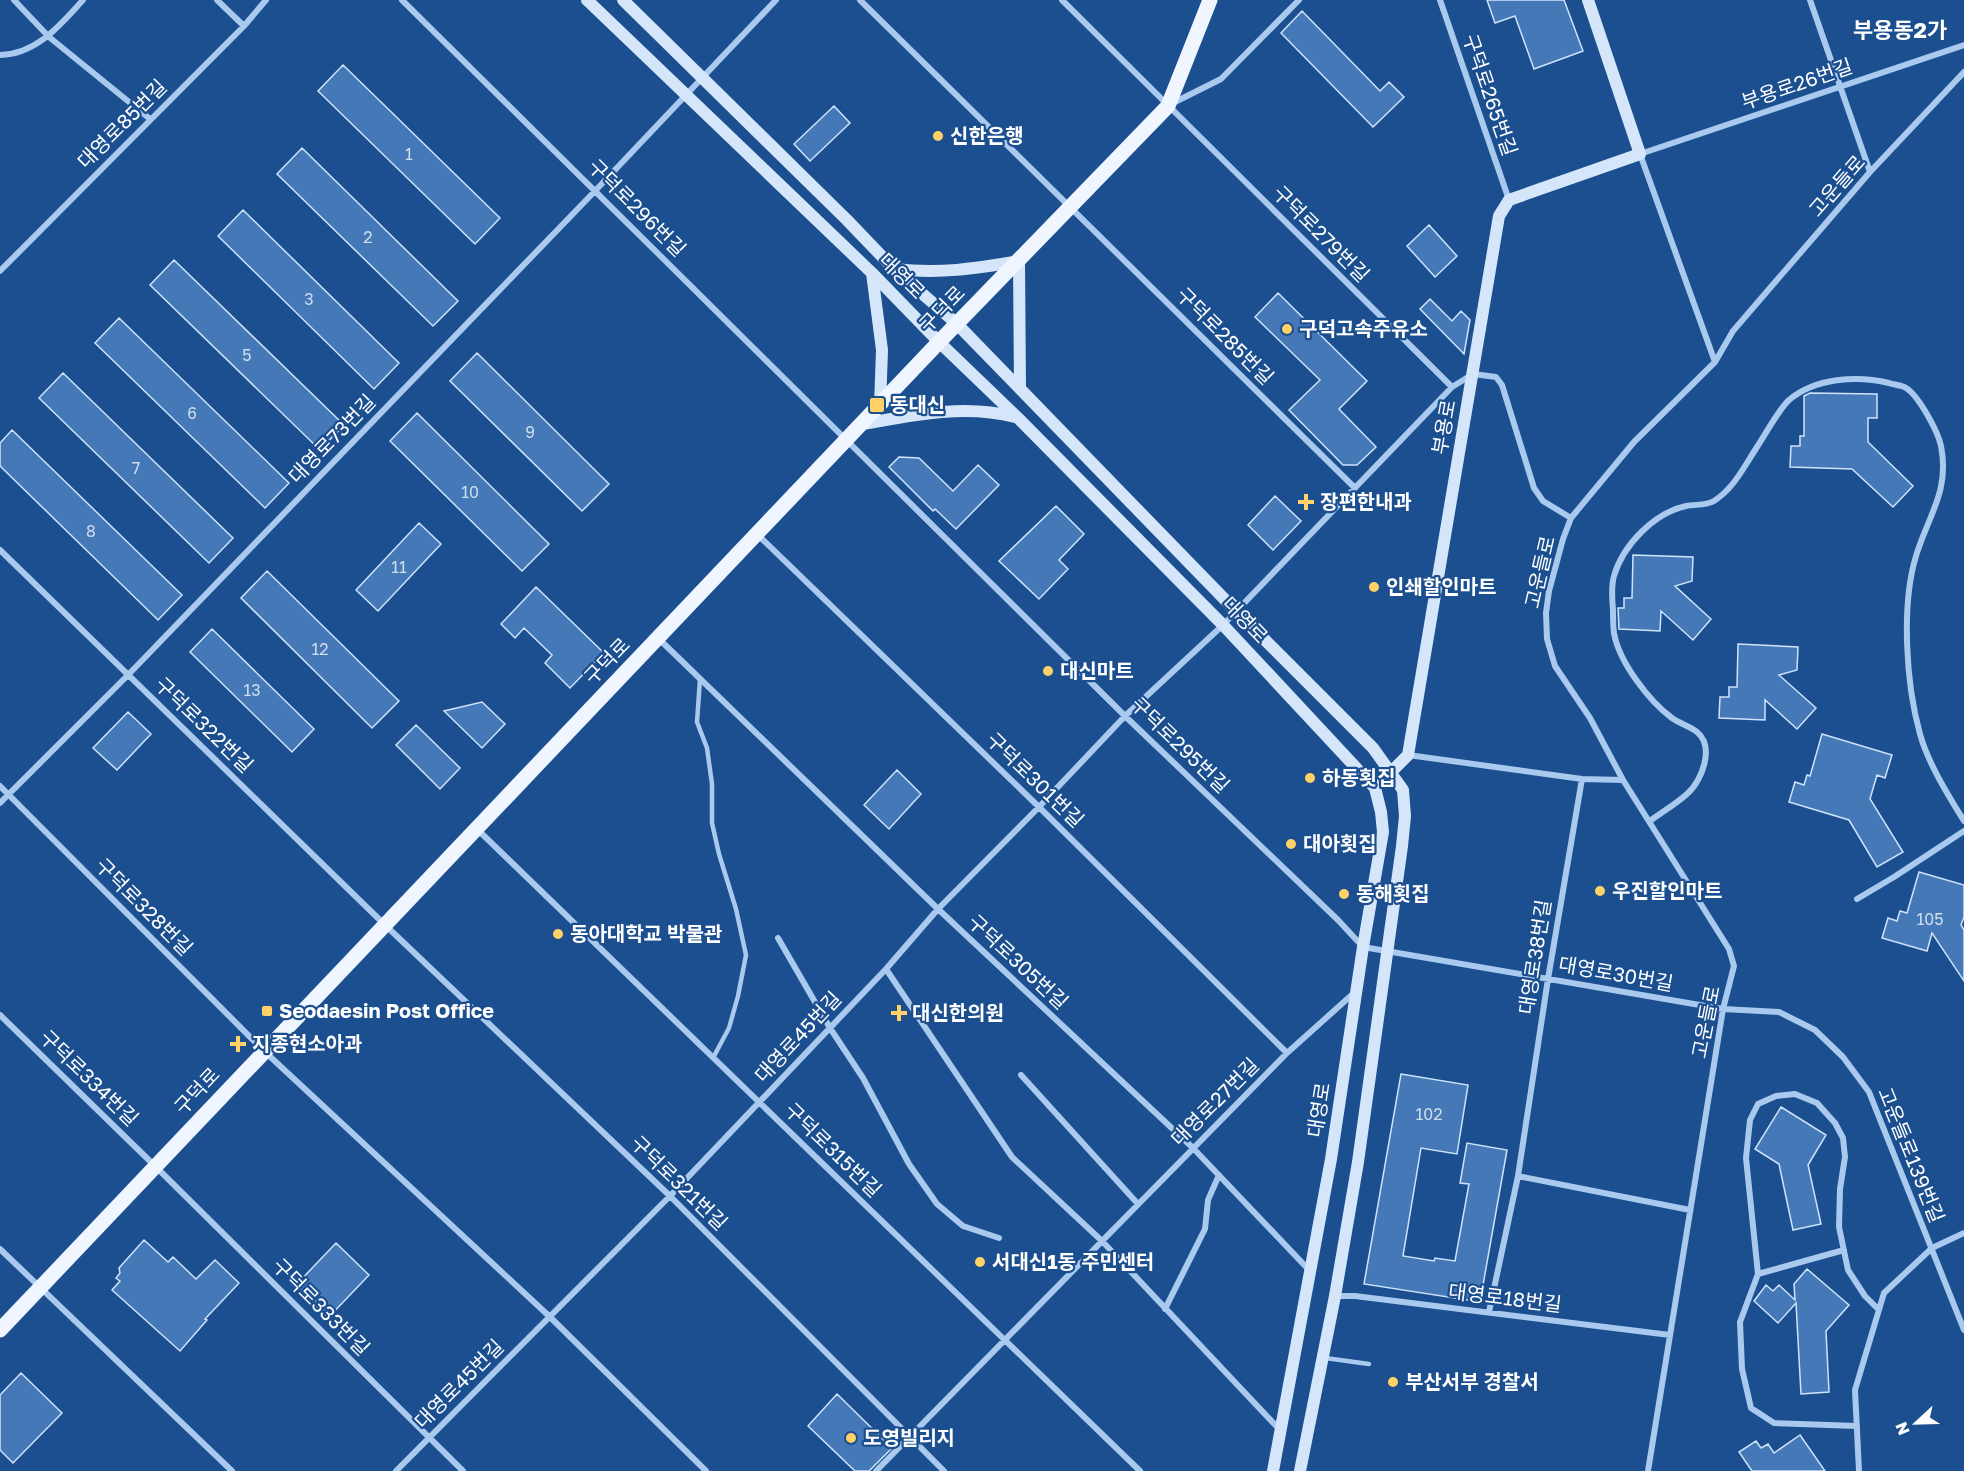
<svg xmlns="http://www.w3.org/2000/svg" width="1964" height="1471" viewBox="0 0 1964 1471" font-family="'Golos Text','Noto Sans KR',sans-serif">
<rect width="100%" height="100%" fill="#1b4f8f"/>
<!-- building -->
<path fill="#4478b7" stroke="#cfe3fa" stroke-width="1.5" d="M1487 0H1564L1583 51 1534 69 1515 16 1495 23Z
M1302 11 1380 91 1389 82 1404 97 1373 127 1281 33Z
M343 65 500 218 475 244 318 91Z
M834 106 850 123 810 161 794 144Z
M302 148 458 301 433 326 277 174Z
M243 210 399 363 374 389 218 236Z
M1429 225 1457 256 1435 277 1407 246Z
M174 260 344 425 320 450 150 285Z
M1278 293 1367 381 1339 409 1376 447 1357 465H1343L1289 410 1320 380 1255 317Z
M1430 299 1452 321 1461 311 1470 320 1464 354 1420 309Z
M119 318 289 483 265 508 95 343Z
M477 353 609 484 582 511 450 381Z
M63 373 233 538 209 563 39 398Z
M1810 393 1877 394V418H1868V442L1913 486 1893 507 1852 469 1790 467 1791 446H1800V436H1804V396Z
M417 413 549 544 522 571 390 441Z
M12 430 182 595 158 620 0 466V443Z
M899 457 919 458 953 491 978 465 999 485 956 529 935 509 933 511 889 467Z
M1275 496 1301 521 1273 550 1248 525Z
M1056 506 1084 534 1059 560 1068 569 1039 599 999 561Z
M419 523 441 544 378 611 356 590Z
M1633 555 1693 557 1692 581 1675 586 1711 619 1693 640 1661 611 1660 631 1619 629 1618 608H1624V598H1632Z
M267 571 399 701 372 728 241 598Z
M536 587 604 653 570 688 545 663 552 655 524 628 515 638 501 624Z
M212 629 314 729 292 752 190 652Z
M1738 644 1798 647 1797 670 1779 675 1816 708 1797 729 1765 700V720L1719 718 1720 697H1729V687H1737Z
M482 702 505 724 482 748 444 711Z
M128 712 151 734 117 770 93 748Z
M416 725 460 768 440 789 396 745Z
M1822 734 1892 755 1885 778 1877 775 1870 799 1903 852 1877 867 1849 820 1789 802 1795 782 1804 785 1807 775 1810 776Z
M897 770 921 794 889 829 864 805Z
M1919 872 1964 885V917L1961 925 1964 930V981L1932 933 1927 951 1882 938 1888 918 1897 921 1900 911 1907 913Z
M1401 1074 1468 1085 1457 1154 1421 1148 1403 1256 1434 1261 1435 1258 1455 1261 1469 1184 1460 1183 1467 1143 1507 1150 1480 1302 1364 1284Z
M1781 1107 1826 1135 1808 1165 1821 1224 1793 1230 1779 1164 1755 1149Z
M144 1240 168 1262 173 1257 196 1279 215 1260 239 1283 205 1319 207 1320 180 1351 112 1290 120 1281 116 1278 120 1273 119 1268Z
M336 1243 369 1275 328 1318 295 1286Z
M1807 1269 1849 1305 1826 1331 1829 1392 1801 1394 1796 1303 1778 1323 1754 1301 1766 1285 1773 1291 1779 1285 1795 1300 1794 1284Z
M21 1373 62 1413 13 1463 0 1450V1395Z
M837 1394 892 1448 869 1471H855L808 1426Z
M1800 1435 1825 1471H1752L1739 1452 1756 1441 1761 1448 1768 1444 1774 1453Z"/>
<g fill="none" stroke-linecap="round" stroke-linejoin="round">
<!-- service -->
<path stroke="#a9c9ee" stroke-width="4.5" d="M700 679 697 722 707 748 712 784V823L719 854 736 909 746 955 738 996 729 1028 713 1058
M1325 1358 1369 1364"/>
<!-- minor -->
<path stroke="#a9c9ee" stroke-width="6" d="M14 0 49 37 150 119
M217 0 244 26
M402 0 1125 716 1338 920 1363 947 1723 1009 1779 1012 1815 1030 1843 1057 1869 1092 1964 1330
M860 0 1355 488
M1062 0 1452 387
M1440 0 1509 200
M1810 0 1870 172
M0 55C37 54 60 25 83 0
M1173 103 1221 79 1299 0
M0 271 244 26 266 0
M1715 362 1640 154 1964 45
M758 535 1039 807 1287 1053
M0 550 384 924 670 1196 944 1471
M659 639 938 909 1193 1148 1310 1271
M1408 755 1582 779 1623 780
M0 786 264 1051 549 1316 706 1471
M0 803 129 674 595 191 776 0
M1650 821C1662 812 1676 804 1687 794 1702 781 1715 747 1697 732 1690 726 1680 724 1672 718 1649 701 1619 662 1614 633 1613 626 1613 618 1613 610 1612 599 1611 586 1614 576 1623 545 1654 513 1686 506 1695 504 1706 506 1714 501 1734 488 1744 467 1757 447 1765 435 1779 409 1789 400 1815 378 1857 375 1889 383 1894 385 1901 385 1906 388 1918 395 1938 431 1941 446 1950 491 1928 516 1916 556 1901 605 1906 684 1920 734 1928 763 1948 795 1964 821
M477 829 1140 1471
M1857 899 1894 877 1964 831
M778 938 830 1028 863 1078 909 1164 937 1204 963 1226 999 1238
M886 969 1012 1157 1102 1241 1280 1430
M0 1015 155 1166 463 1471
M1021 1075 1138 1204
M1518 1176 1690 1210
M0 1249 232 1471
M1758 1274 1844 1250
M1335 1296H1355L1670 1335
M1165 1309 1205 1229 1208 1200 1219 1175
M1489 1312 1518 1176 1548 979 1582 779
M1857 1426 1774 1423 1751 1408 1742 1369 1740 1322 1758 1274 1746 1158 1750 1120 1758 1104 1776 1096 1795 1094 1817 1103 1835 1123 1843 1138 1845 1157 1840 1189 1839 1227 1848 1270 1865 1296 1879 1310
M396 1471 670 1196 886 969 938 909 1039 807 1125 716 1223 625 1452 387 1473 374 1496 377 1502 385 1534 488 1543 501 1571 518
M876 1471 1287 1053 1355 992
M1648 1471 1723 1009 1734 966 1729 949 1623 780 1590 718 1555 666 1547 639 1546 613 1549 591 1563 539 1571 518 1634 442 1715 362 1733 331 1870 172 1964 72
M1859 1471 1855 1390 1884 1293 1932 1248 1964 1233"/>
<!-- secondary -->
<path stroke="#d6e6fa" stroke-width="12" d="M587 0 872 273 939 342 1017 417 1223 625 1375 788 1381 812 1383 832 1363 947 1331 1159 1273 1471
M623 0 847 220 894 269 957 324 1236 611 1373 748 1403 790 1405 816 1402 846 1358 1162 1335 1296 1300 1471
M894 269C940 274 974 269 1019 261L1020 389
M872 273 882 350 880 406
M863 424C914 415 964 404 1015 417
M1375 788 1408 755 1499 216 1509 200 1640 154 1588 0"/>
<!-- primary -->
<path stroke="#f0f6ff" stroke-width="15" d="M0 1330 939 342 1168 106 1210 0"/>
</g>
<!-- markers -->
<g fill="#ffd166" stroke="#1b4f8f" stroke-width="2">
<circle cx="938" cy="136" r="6"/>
<circle cx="1287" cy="329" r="6"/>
<rect x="869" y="397" width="16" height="16" rx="3"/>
<path d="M1303 493h6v6h6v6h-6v6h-6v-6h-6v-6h6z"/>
<circle cx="1374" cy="587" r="6"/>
<circle cx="1048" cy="671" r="6"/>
<circle cx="1310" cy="778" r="6"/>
<circle cx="1291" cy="844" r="6"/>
<circle cx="1600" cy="891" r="6"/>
<circle cx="1344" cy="894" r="6"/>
<circle cx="558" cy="934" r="6"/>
<rect x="261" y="1005" width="12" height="12" rx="3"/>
<path d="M896 1004h6v6h6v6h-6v6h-6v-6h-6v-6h6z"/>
<path d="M235 1035h6v6h6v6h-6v6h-6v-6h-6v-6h6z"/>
<circle cx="980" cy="1262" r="6"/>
<circle cx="1393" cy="1382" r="6"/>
<circle cx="851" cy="1438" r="6"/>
</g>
<g text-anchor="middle" stroke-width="4.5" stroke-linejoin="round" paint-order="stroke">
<!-- number labels -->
<g font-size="16" fill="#d0dded">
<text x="409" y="160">1</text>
<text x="368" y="243">2</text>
<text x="309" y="305">3</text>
<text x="247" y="361">5</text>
<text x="192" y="419">6</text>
<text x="530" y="438">9</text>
<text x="136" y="474">7</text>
<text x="470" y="498">10</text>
<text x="91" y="537">8</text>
<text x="399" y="573">11</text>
<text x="320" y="655">12</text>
<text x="252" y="696">13</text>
<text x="1930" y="925">105</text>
<text x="1429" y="1120">102</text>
</g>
<!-- street labels -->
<g font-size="20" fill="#fff" stroke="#1b4f8f">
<text transform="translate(1797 84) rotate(-19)" y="7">부용로26번길</text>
<text transform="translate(1490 95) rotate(71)" y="7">구덕로265번길</text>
<text transform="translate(122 124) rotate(-45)" y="7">대영로85번길</text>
<text transform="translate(1837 186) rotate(-49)" y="7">고운들로</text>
<text transform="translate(637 208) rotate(45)" y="7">구덕로296번길</text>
<text transform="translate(1321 234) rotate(45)" y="7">구덕로279번길</text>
<text transform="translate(902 276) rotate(45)" y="7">대영로</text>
<text transform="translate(942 309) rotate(-46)" y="7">구덕로</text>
<text transform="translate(1225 336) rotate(45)" y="7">구덕로285번길</text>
<text transform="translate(1444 427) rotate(-80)" y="7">부용로</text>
<text transform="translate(332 439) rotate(-46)" y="7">대영로73번길</text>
<text transform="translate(1540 572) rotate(-77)" y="7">고운들로</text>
<text transform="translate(1245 620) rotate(46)" y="7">대영로</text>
<text transform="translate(607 661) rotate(-46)" y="7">구덕로</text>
<text transform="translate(204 725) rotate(44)" y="7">구덕로322번길</text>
<text transform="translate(1180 745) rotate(44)" y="7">구덕로295번길</text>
<text transform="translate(1035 780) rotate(44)" y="7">구덕로301번길</text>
<text transform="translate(144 907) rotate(45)" y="7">구덕로328번길</text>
<text transform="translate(1535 957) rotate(-81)" y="7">대영로38번길</text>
<text transform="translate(1018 962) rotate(43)" y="7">구덕로305번길</text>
<text transform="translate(1616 974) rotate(10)" y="7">대영로30번길</text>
<text transform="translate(1706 1022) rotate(-79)" y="7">고운들로</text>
<text transform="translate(798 1037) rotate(-47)" y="7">대영로45번길</text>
<text transform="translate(89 1078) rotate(44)" y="7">구덕로334번길</text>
<text transform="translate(197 1091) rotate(-47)" y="7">구덕로</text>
<text transform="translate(1215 1102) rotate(-45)" y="7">대영로27번길</text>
<text transform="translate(1319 1110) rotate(-81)" y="7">대영로</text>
<text transform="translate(833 1150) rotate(44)" y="7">구덕로315번길</text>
<text transform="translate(1911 1155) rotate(68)" y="7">고운들로139번길</text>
<text transform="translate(679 1183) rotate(44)" y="7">구덕로321번길</text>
<text transform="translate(1505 1298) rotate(7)" y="7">대영로18번길</text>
<text transform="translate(321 1307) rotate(45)" y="7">구덕로333번길</text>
<text transform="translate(459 1384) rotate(-45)" y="7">대영로45번길</text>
</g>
<!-- poi labels -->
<g font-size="20" font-weight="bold" fill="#fff" stroke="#1b4f8f" text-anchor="start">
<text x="950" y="143">신한은행</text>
<text x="1299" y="336">구덕고속주유소</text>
<text x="890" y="412">동대신</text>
<text x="1320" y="509">장편한내과</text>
<text x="1386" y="594">인쇄할인마트</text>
<text x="1060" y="678">대신마트</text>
<text x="1322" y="785">하동횟집</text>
<text x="1303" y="851">대아횟집</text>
<text x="1612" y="898">우진할인마트</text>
<text x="1356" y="901">동해횟집</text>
<text x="570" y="941">동아대학교 박물관</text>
<text x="279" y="1018">Seodaesin Post Office</text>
<text x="912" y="1020">대신한의원</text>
<text x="252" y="1051">지종현소아과</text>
<text x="992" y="1269">서대신1동 주민센터</text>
<text x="1405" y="1389">부산서부 경찰서</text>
<text x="863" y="1445">도영빌리지</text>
</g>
<!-- quarter labels -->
<g font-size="22" font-weight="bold" fill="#fff" stroke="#1b4f8f">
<text x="1900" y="38">부용동2가</text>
</g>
</g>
<!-- north arrow -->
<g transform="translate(1916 1423) rotate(248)" stroke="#1b4f8f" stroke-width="4.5" paint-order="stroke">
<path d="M0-4.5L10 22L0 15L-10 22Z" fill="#ffffff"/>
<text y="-9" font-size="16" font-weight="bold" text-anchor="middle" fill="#ffffff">N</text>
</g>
</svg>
